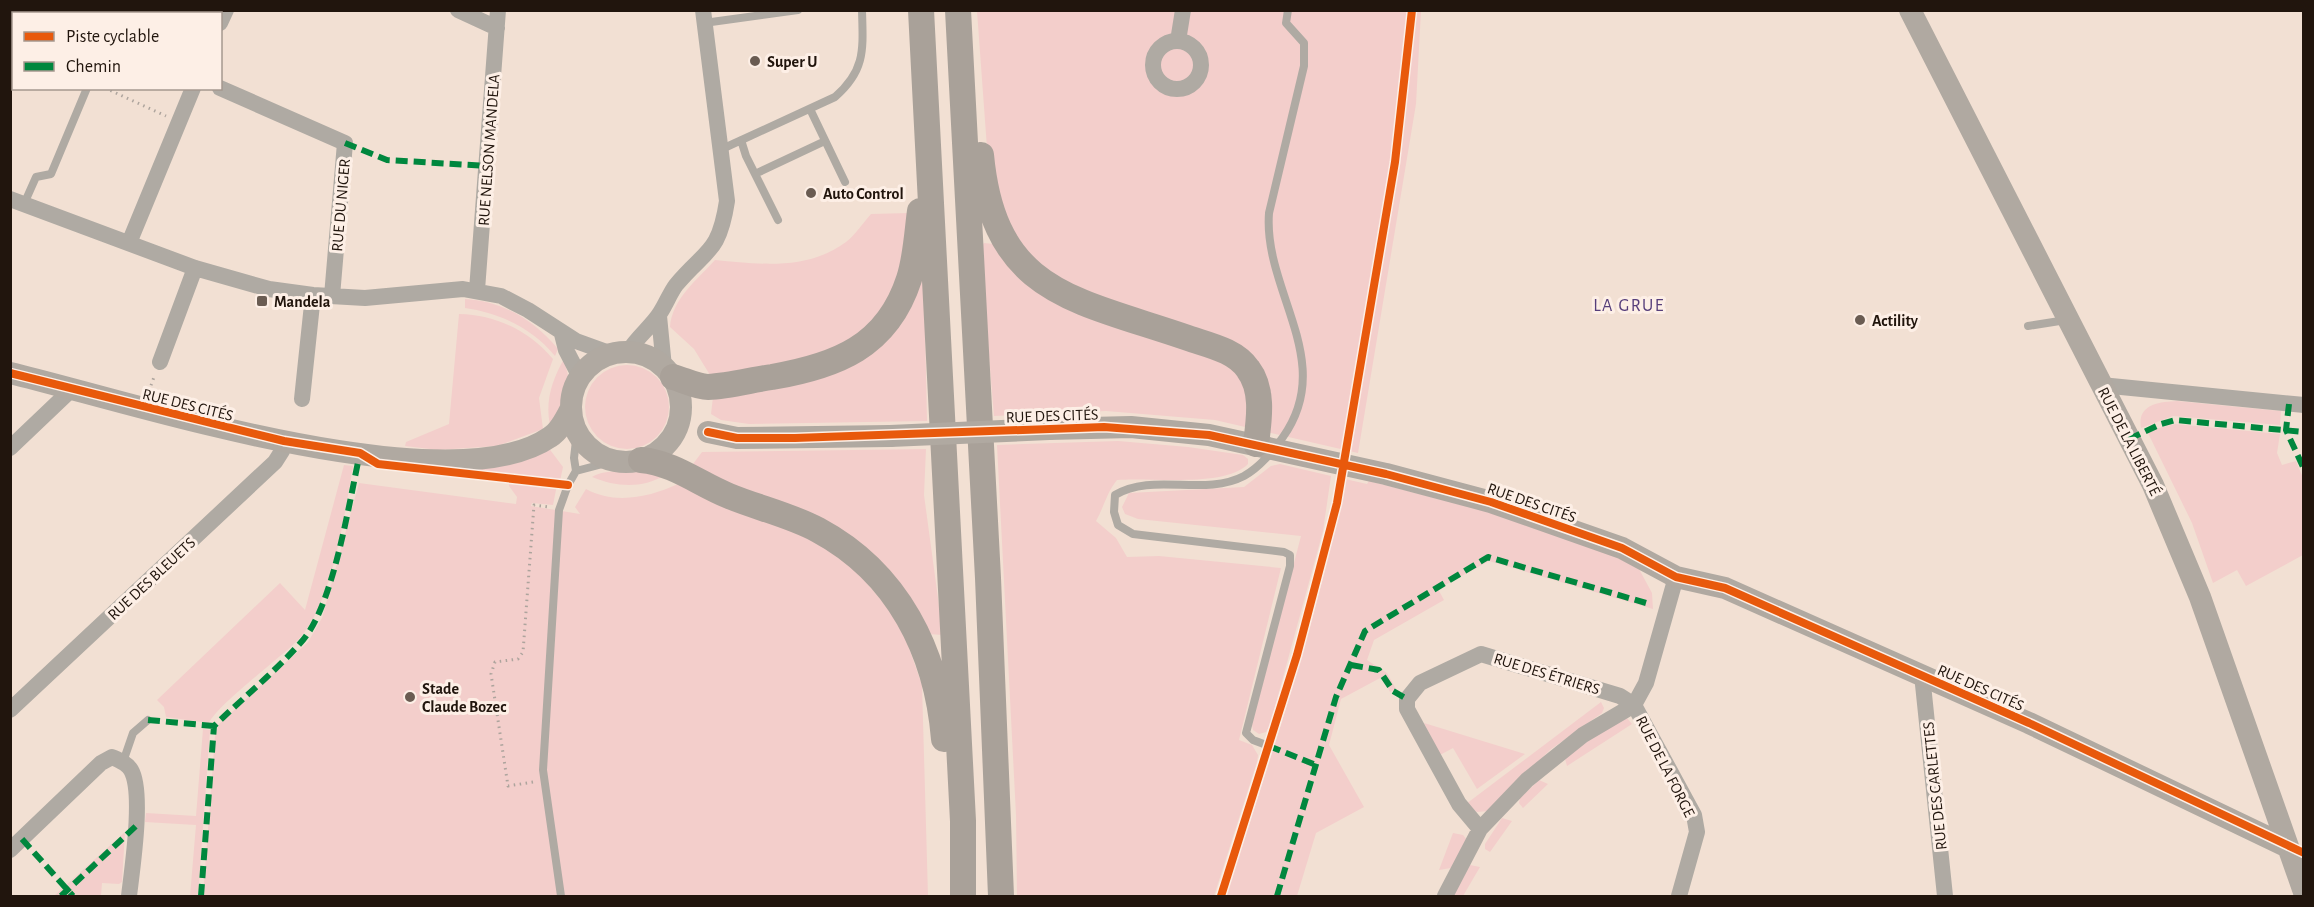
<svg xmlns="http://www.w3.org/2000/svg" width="2314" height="907" viewBox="0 0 2314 907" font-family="'Alegreya Sans',sans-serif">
<rect width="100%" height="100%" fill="#f2e0d3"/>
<!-- green -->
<path fill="#f3cecb" d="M977 11H1421L1416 104 1358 453 1215 420 1106 411 994 416 980 248 984 243 994 244Z
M909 213 900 281 863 335 816 359 710 375 694 349 670 327C672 299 697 280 715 260 760 264 807 271 846 242 855 235 863 223 871 214Z
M918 278 924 280 927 421 749 424 721 420 711 414 713 397 836 370Z
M465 299C503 301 535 321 558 349L555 356C532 328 500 313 465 308Z
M459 314C497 315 529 331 553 359L539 398 543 429 497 446 438 450 405 446 406 442 449 424Z
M564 359 568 375 559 417 550 425C545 401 552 380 564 359Z
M585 407a42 42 0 1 1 84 0a42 42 0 1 1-84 0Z
M2177 401 2281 411 2280 425 2173 416 2141 428C2137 404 2159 402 2177 401Z
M2175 424 2280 434 2277 453 2282 465 2296 461 2303 478V555L2246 586 2237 570 2213 583 2192 523 2147 431Z
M1118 441 1188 447 1243 455 1248 459V464C1225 488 1150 477 1117 480 1107 492 1104 507 1096 521L1116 538 1127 557 1159 556 1281 568 1239 740 1252 745 1258 755 1257 762 1214 896H1017L1016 815 997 445Z
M548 447 563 467 560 481 451 468Z
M926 449 924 495 943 635 928 634 892 579 690 468 702 452Z
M1280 464 1331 476 1323 531 1270 725 1266 732 1259 734 1253 730 1252 725 1301 536 1138 519 1125 514 1122 507 1129 493 1244 487 1271 466Z
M344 465 353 466C344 516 333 604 297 641 279 659 217 705 209 723L166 717 164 707 157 700 280 583 305 610Z
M649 470 665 475C642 489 616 487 592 477 606 468 631 473 649 470Z
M509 479 557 485 553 505 532 503 531 506 580 514 575 507 586 489C615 505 650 497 678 484L793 531 824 547 853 567 900 622 922 685 928 896H203L215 736 219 724 308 642 322 618 359 483 516 504 517 497 509 486Z
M1345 479 1367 484 1369 481 1504 516 1601 549 1639 569 1652 593 1653 609 1489 561 1438 589 1444 600 1374 640 1367 660 1387 673 1396 689 1390 692 1382 677 1341 699 1329 745 1364 807 1316 833 1297 896H1226C1270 759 1318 620 1345 479Z
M1601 702 1604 708 1602 713 1550 750 1489 811 1477 812 1466 804Z
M1627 718 1632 724 1567 766 1565 759 1585 741Z
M1424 723 1525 754 1477 789 1453 748 1440 755Z
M203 729 210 730 198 896H190L196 825 145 822 146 813 196 816Z
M1539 780 1548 784 1523 808 1519 803 1520 798Z
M1502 818 1512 821 1490 852 1485 849V844Z
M125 832 122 882 119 884 102 883 101 896H54Z
M1453 833 1463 835 1467 840 1451 868 1439 870Z
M1470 865 1480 867 1463 896H1453Z"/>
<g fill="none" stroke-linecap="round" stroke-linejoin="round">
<!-- path -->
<path stroke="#ada49d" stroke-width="3" stroke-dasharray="1.5 4.5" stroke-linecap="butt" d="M10 22V24
M105 88 166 116
M149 391 154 377
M533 782 508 786 491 674 495 662 518 659 523 652 534 505 549 507"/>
<!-- lane -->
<path stroke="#afaaa3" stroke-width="8" d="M118 14 120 10
M704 23 798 10
M810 109 845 182
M741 140 746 156 778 220
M722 149 835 97C866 70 863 49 862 10
M757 173 825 141
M24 204 36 177 51 174 87 88
M2028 326 2066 320
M576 471 614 461
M1269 746 1253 740 1246 733 1290 566V555L1284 552 1133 534 1118 525 1114 512 1115 495C1153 472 1204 497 1244 476 1260 467 1272 452 1283 437 1337 361 1263 291 1269 213L1304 66V43L1286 23 1288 10
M123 762 133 733 148 720
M561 896 543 770 559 510 568 485 576 471 574 458 577 432"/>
<!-- street -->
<path stroke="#afaaa3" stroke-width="16" d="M458 10 497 28
M28 14 30 10
M220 23 226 10
M1153 65a24 24 0 1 1 48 0a24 24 0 1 1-48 0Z
M1178 41 1183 10
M10 54 14 47
M220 88 345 143 332 296
M10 199 195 268 269 289 313 295 365 298 463 289 501 296 528 310 576 341 612 354
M129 243 193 88
M477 290 498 10
M659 316 664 367
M562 334 566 350 580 377
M628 352C637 337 652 326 660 313 666 304 670 293 676 285 706 249 719 254 727 201L703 10
M160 362 195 268
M2101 385 2304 405
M302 399 313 295
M10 448 72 389
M1922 675 1945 896
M1634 705 1694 815 1697 832 1679 896
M10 710 275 462 282 451 284 441
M1480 829 1459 804 1407 709V699L1420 683 1481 654 1620 696 1634 705
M10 850 101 763 112 757C119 760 127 763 131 770 144 792 132 870 129 896
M1445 896 1480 829 1527 780 1583 735 1634 705 1646 683 1676 577"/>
<!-- secondary -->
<path stroke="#b0a9a1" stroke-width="22" d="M1910 10 2153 485 2200 597 2304 892
M571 407a55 55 0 1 1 110 0a55 55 0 1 1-110 0Z
M10 373C128 401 449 507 550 437 560 431 566 418 571 408
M1049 429 1131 427 1209 435 1386 474 1491 502 1622 548 1676 577 1725 588 2029 723 2288 847
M708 432 737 438 890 436"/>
<!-- primary -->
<path stroke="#a9a199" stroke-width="26" d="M921 10 963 821V896
M958 10 988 578 1001 896
M981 155C994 294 1075 299 1188 338 1208 345 1235 350 1248 369 1264 390 1259 420 1256 444
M673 377C684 380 697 387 708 387 729 386 751 380 772 377 836 366 887 347 909 279 916 258 917 233 920 211
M641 460C674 463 699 484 729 496 758 508 790 515 818 530 898 573 937 652 944 739"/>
<!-- secondary-bridge -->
<path stroke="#b0a9a1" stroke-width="22" d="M890 436 1049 429"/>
<!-- quiet -->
<path stroke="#00873e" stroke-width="6" stroke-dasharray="12 6" stroke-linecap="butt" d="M345 143 387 160 487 166
M2289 404 2286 430 2304 469
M2129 439 2161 424 2175 420 2304 432
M1351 665 1379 670 1393 691 1407 699
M148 720 214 726
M1269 746 1316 765
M22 839 73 896
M61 896 136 826
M201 896 214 726C243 698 276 671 303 640 334 603 349 502 360 453
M1277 896 1336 697 1365 631 1488 557 1646 603"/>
<!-- cycleway casing -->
<g stroke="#fdefe6" stroke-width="11">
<path id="cycleway" d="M10 373 284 441 360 453 378 464 568 485
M708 432 737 438H795L1104 427 1209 435 1386 474 1491 502 1622 548 1676 577 1725 588 2029 723 2304 853
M1221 896 1297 655 1337 503 1395 162 1412 10"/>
</g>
<!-- cycleway -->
<use href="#cycleway" stroke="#e8590c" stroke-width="8"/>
</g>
<!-- markers -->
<g fill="#6a5c52" stroke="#fdefe6" stroke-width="2">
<circle cx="755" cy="61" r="6"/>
<circle cx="811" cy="193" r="6"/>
<rect x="256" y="295" width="12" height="12" rx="3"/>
<circle cx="1860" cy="320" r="6"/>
<circle cx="410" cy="697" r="6"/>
</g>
<g text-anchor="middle" stroke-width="6" stroke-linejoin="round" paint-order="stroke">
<!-- poi labels -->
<g font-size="16" font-weight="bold" fill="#21150d" stroke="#fdefe6" text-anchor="start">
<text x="767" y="67">Super U</text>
<text x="823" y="199">Auto Control</text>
<text x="274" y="307">Mandela</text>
<text x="1872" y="326">Actility</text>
<text x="422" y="694">Stade<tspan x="422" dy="18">Claude Bozec</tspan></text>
</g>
<!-- street labels -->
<g font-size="16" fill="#21150d" stroke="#fdefe6">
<text transform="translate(488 150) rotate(-86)" y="6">RUE NELSON MANDELA</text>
<text transform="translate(340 205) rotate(-85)" y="6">RUE DU NIGER</text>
<text transform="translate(188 404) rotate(14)" y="6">RUE DES CITÉS</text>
<text transform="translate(1052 415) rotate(-2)" y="6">RUE DES CITÉS</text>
<text transform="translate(2130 441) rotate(63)" y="6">RUE DE LA LIBERTÉ</text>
<text transform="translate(1532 502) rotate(19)" y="6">RUE DES CITÉS</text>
<text transform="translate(151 578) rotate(-43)" y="6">RUE DES BLEUETS</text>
<text transform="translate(1547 673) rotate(17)" y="6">RUE DES ÉTRIERS</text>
<text transform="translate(1981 687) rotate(24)" y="6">RUE DES CITÉS</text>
<text transform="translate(1666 766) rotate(63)" y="6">RUE DE LA FORGE</text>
<text transform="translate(1934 786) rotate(-96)" y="6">RUE DES CARLETTES</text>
</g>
<!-- neighbourhood labels -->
<g font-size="18" letter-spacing="1.5" fill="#563e7a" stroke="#fdefe6">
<text x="1629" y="311">LA GRUE</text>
</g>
</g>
<!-- border -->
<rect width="2314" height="907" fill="none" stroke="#21150d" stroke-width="24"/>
<!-- legend -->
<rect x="12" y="12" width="210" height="78" fill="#fdefe6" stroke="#a5988f" stroke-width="1.5"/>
<rect x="24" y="32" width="30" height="9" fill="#e8590c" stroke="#a5988f" stroke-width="1.5"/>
<text x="66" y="42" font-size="18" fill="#21150d">Piste cyclable</text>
<rect x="24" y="62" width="30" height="9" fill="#00873e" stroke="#a5988f" stroke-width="1.5"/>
<text x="66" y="72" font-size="18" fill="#21150d">Chemin</text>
</svg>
